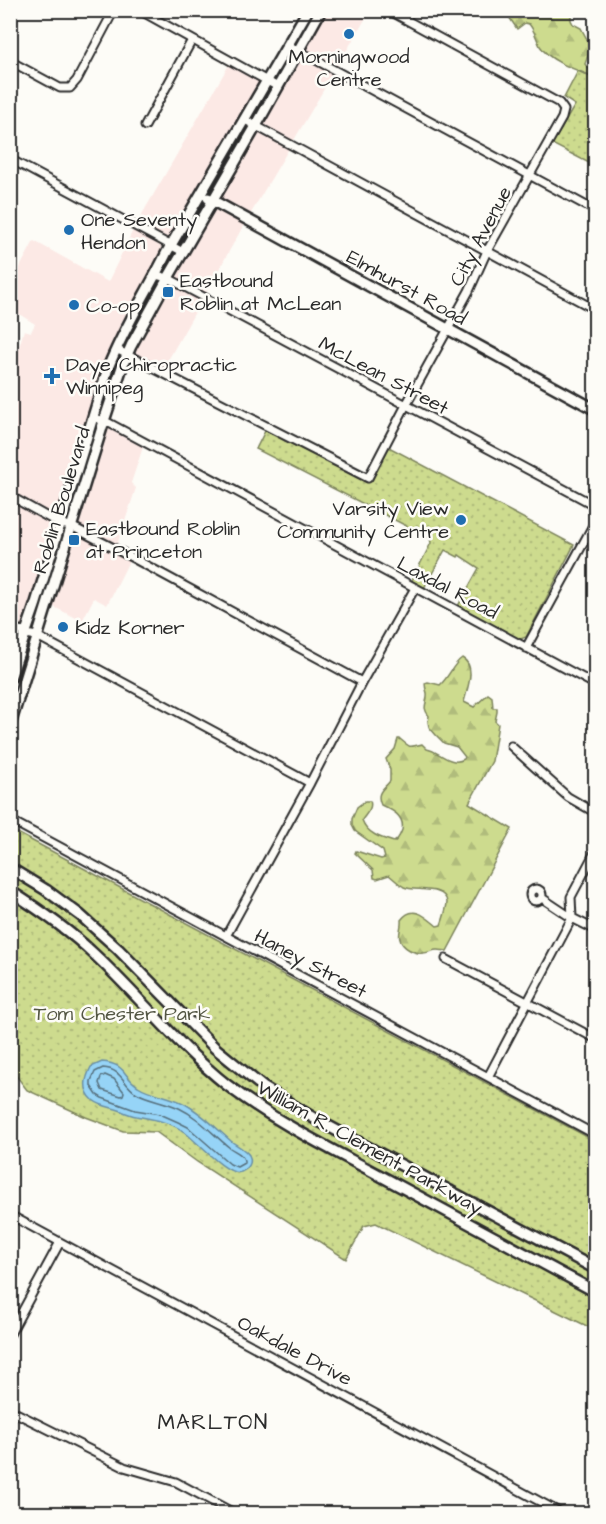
<svg xmlns="http://www.w3.org/2000/svg" width="606" height="1524" viewBox="0 0 606 1524" font-family="'Architects Daughter',sans-serif">
<defs>
<pattern id="forest-firs" width="22" height="20" patternUnits="userSpaceOnUse" patternTransform="scale(1.5)"><rect width="22" height="20" fill="#cddb8e"/><path d="M5 1l3.5 6h-7zM16 11l3.5 6h-7z" fill="#b0bc7b"/></pattern>
<pattern id="park-dots" width="8" height="8" patternUnits="userSpaceOnUse" patternTransform="scale(1.5)"><rect width="8" height="8" fill="#cddb8e"/><path d="M2 2h.1M6 6h.1" fill="none" stroke="#b0bc7b" stroke-width="1.8" stroke-linecap="round"/></pattern>
</defs>
<rect width="100%" height="100%" fill="#fdfcf7"/>
<filter id="ink" filterUnits="userSpaceOnUse"><feTurbulence type="fractalNoise" baseFrequency=".0167" numOctaves="2"/><feDisplacementMap in="SourceGraphic" scale="12" xChannelSelector="R" yChannelSelector="G"/><feConvolveMatrix kernelMatrix="1 2 1 2 8 2 1 2 1" color-interpolation-filters="sRGB"/></filter>
<g filter="url(#ink)">
<!-- built -->
<path fill="#fce9e5" d="M323 11H370L241 230 162 371 129 354Z
M230 63 265 82 119 339 58 520 11 493V411L16 393 11 390V375L24 330 31 332 35 324 11 309V284L34 241 108 282 134 228Z
M107 421 145 441 131 483 136 488 116 548 131 557 107 605 94 598 82 621 50 605Z
M10 498 59 524 44 570 34 566 43 571 25 632 11 624Z"/>
<!-- forest -->
<path fill="url(#forest-firs)" stroke="#7c835c" stroke-width="1.5" d="M505 11H571V20L573 24 581 28 589 43 590 50 585 64 590 70 595 72V77C577 70 551 63 540 46 536 38 535 31 529 24L525 23 517 29Z
M462 658C477 666 467 689 464 702L474 707 488 694 492 697 493 708H497V712L495 721 498 724 492 761 469 803 512 829 447 951C444 951 441 950 437 950 433 950 428 953 423 953 415 954 402 948 400 939 398 933 402 927 401 920 413 904 425 916 437 926L441 925C443 920 447 907 447 902 445 885 414 892 404 887 399 884 394 879 389 875L377 879 374 878 373 870 355 853 356 851 381 859 385 858 383 851 355 831 352 825V819L357 807 365 801H370C373 808 366 814 362 820 367 834 381 838 394 842 399 839 400 835 402 830 405 816 392 810 381 805 375 792 384 789 390 781V770L386 759 395 749 398 739H400C412 749 408 747 422 744L427 749C439 751 451 767 464 759L465 757 457 747 444 743 436 735 429 727 428 722 429 716C421 706 428 704 427 693 426 690 425 687 425 683L428 682 440 685C449 677 453 664 462 658Z"/>
<!-- park -->
<path fill="url(#park-dots)" stroke="#7c835c" stroke-width="1.5" d="M578 71 595 79V166L552 144 575 105 564 98Z
M266 429 369 481 387 446 574 545 526 637 518 640 458 606 479 568 459 555 458 557 445 550 423 590 411 582 431 543 430 538 256 449Z
M10 829 595 1141V1330L376 1223 364 1226 346 1259 197 1162 156 1132 123 1131 86 1117 27 1090 15 1074 11 1072Z"/>
<!-- water -->
<path fill="#96d4f7" stroke="#6b90a5" stroke-width="1.5" d="M102 1062C127 1064 122 1076 138 1086 150 1094 171 1096 185 1104 203 1114 216 1128 231 1141 236 1145 245 1149 249 1155 253 1163 248 1169 241 1172 227 1177 195 1139 183 1131 168 1121 152 1119 136 1116 130 1115 124 1112 119 1110 110 1107 100 1106 93 1100 82 1090 85 1079 91 1067Z"/>
<g fill="none" stroke-linecap="round" stroke-linejoin="round">
<!-- shore -->
<path stroke="#566f7d" stroke-width="1.5" d="M103 1068C122 1069 122 1083 135 1092 148 1100 165 1101 179 1108 200 1118 212 1134 230 1148 236 1152 245 1155 244 1163L237 1167 230 1164 188 1127 178 1122 160 1114 135 1110 102 1098 97 1095 91 1086V1081L95 1072Z
M105 1075 114 1079 124 1092 123 1095 121 1096 102 1090 99 1083 101 1077Z"/>
<!-- street casing -->
<g stroke="#2b2b2b" stroke-width="11">
<path id="street" d="M139 10 278 87
M288 45 596 211
M10 61 60 88H70L77 80 114 10
M245 120 596 310
M145 126 192 40
M10 159 183 252
M156 275 168 278 596 506
M116 349 368 478 406 405 469 291 487 251 562 118 564 110 559 103 388 10
M93 417 109 423 596 685
M10 496 60 524 71 526 131 557 362 682
M10 625 26 634 37 636 310 783
M526 648 596 520
M511 746 568 797 596 813
M10 820 596 1135
M530 895a6 6 0 1 1 12 0a6 6 0 1 1-12 0Z
M542 898 572 918 596 930
M226 936 310 783 362 682 415 588
M446 959 596 1039
M488 1077 572 918 571 897 596 850
M10 1215 563 1514
M10 1334 60 1242
M10 1410 124 1467 176 1482 236 1514"/>
</g>
<!-- secondary casing -->
<g stroke="#2b2b2b" stroke-width="14">
<path id="secondary" d="M208 198 596 410
M10 678 36 603 108 368C124 327 148 291 167 252L308 10
M10 725 104 421 123 364 131 346 168 278 256 126 321 10
M10 868 46 890 80 915 118 949 215 1048 263 1087 317 1120 596 1269
M10 891C40 910 69 930 94 954 139 996 178 1046 227 1085 274 1121 327 1147 379 1175 451 1214 523 1253 596 1292"/>
</g>
<!-- street -->
<use href="#street" stroke="#fdfcf7" stroke-width="7"/>
<!-- secondary -->
<use href="#secondary" stroke="#fdfcf7" stroke-width="9"/>
</g>
</g>
<!-- markers -->
<g fill="#1f6fb2" stroke="#fdfcf7" stroke-width="2">
<circle cx="349" cy="34" r="6"/>
<circle cx="69" cy="230" r="6"/>
<rect x="162" y="286" width="12" height="12" rx="3"/>
<circle cx="74" cy="305" r="6"/>
<path d="M49 367h6v6h6v6h-6v6h-6v-6h-6v-6h6z"/>
<circle cx="461" cy="520" r="6"/>
<rect x="68" y="534" width="12" height="12" rx="3"/>
<circle cx="63" cy="627" r="6"/>
</g>
<g text-anchor="middle" stroke-width="5" stroke-linejoin="round" paint-order="stroke">
<!-- poi labels -->
<g font-size="20" fill="#2b2b2b" stroke="#fdfcf7" text-anchor="start">
<text x="349" y="63" text-anchor="middle">Morningwood<tspan x="349" dy="23">Centre</tspan></text>
<text x="81" y="226">One Seventy<tspan x="81" dy="23">Hendon</tspan></text>
<text x="180" y="287">Eastbound<tspan x="180" dy="23">Roblin at McLean</tspan></text>
<text x="86" y="312">Co-op</text>
<text x="66" y="371">Daye Chiropractic<tspan x="66" dy="23">Winnipeg</tspan></text>
<text x="449" y="515" text-anchor="end">Varsity View<tspan x="449" dy="23">Community Centre</tspan></text>
<text x="86" y="535">Eastbound Roblin<tspan x="86" dy="23">at Princeton</tspan></text>
<text x="75" y="634">Kidz Korner</text>
</g>
<!-- street labels -->
<g font-size="20" fill="#2b2b2b" stroke="#fdfcf7">
<text transform="translate(480 236) rotate(-62)" y="7">City Avenue</text>
<text transform="translate(407 287) rotate(29)" y="7">Elmhurst Road</text>
<text transform="translate(384 375) rotate(28)" y="7">McLean Street</text>
<text transform="translate(61 500) rotate(-73)" y="7">Roblin Boulevard</text>
<text transform="translate(448 587) rotate(28)" y="7">Laxdal Road</text>
<text transform="translate(311 963) rotate(28)" y="7">Haney Street</text>
<text transform="translate(370 1147) rotate(29)" y="7">William R. Clement Parkway</text>
<text transform="translate(295 1350) rotate(28)" y="7">Oakdale Drive</text>
</g>
<!-- park labels -->
<g font-size="20" fill="#545744" stroke="#fdfcf7">
<text x="122" y="1020">Tom Chester Park</text>
</g>
<!-- neighbourhood labels -->
<g font-size="21" letter-spacing="1.5" fill="#2b2b2b" stroke="#fdfcf7">
<text x="213" y="1429">MARLTON</text>
</g>
</g>
<!-- margin -->
<rect width="606" height="1524" fill="none" stroke="#fdfcf7" stroke-width="36"/>
<rect x="18" y="18" width="570" height="1488" fill="none" stroke="#2b2b2b" stroke-width="2" filter="url(#ink)"/>
</svg>
